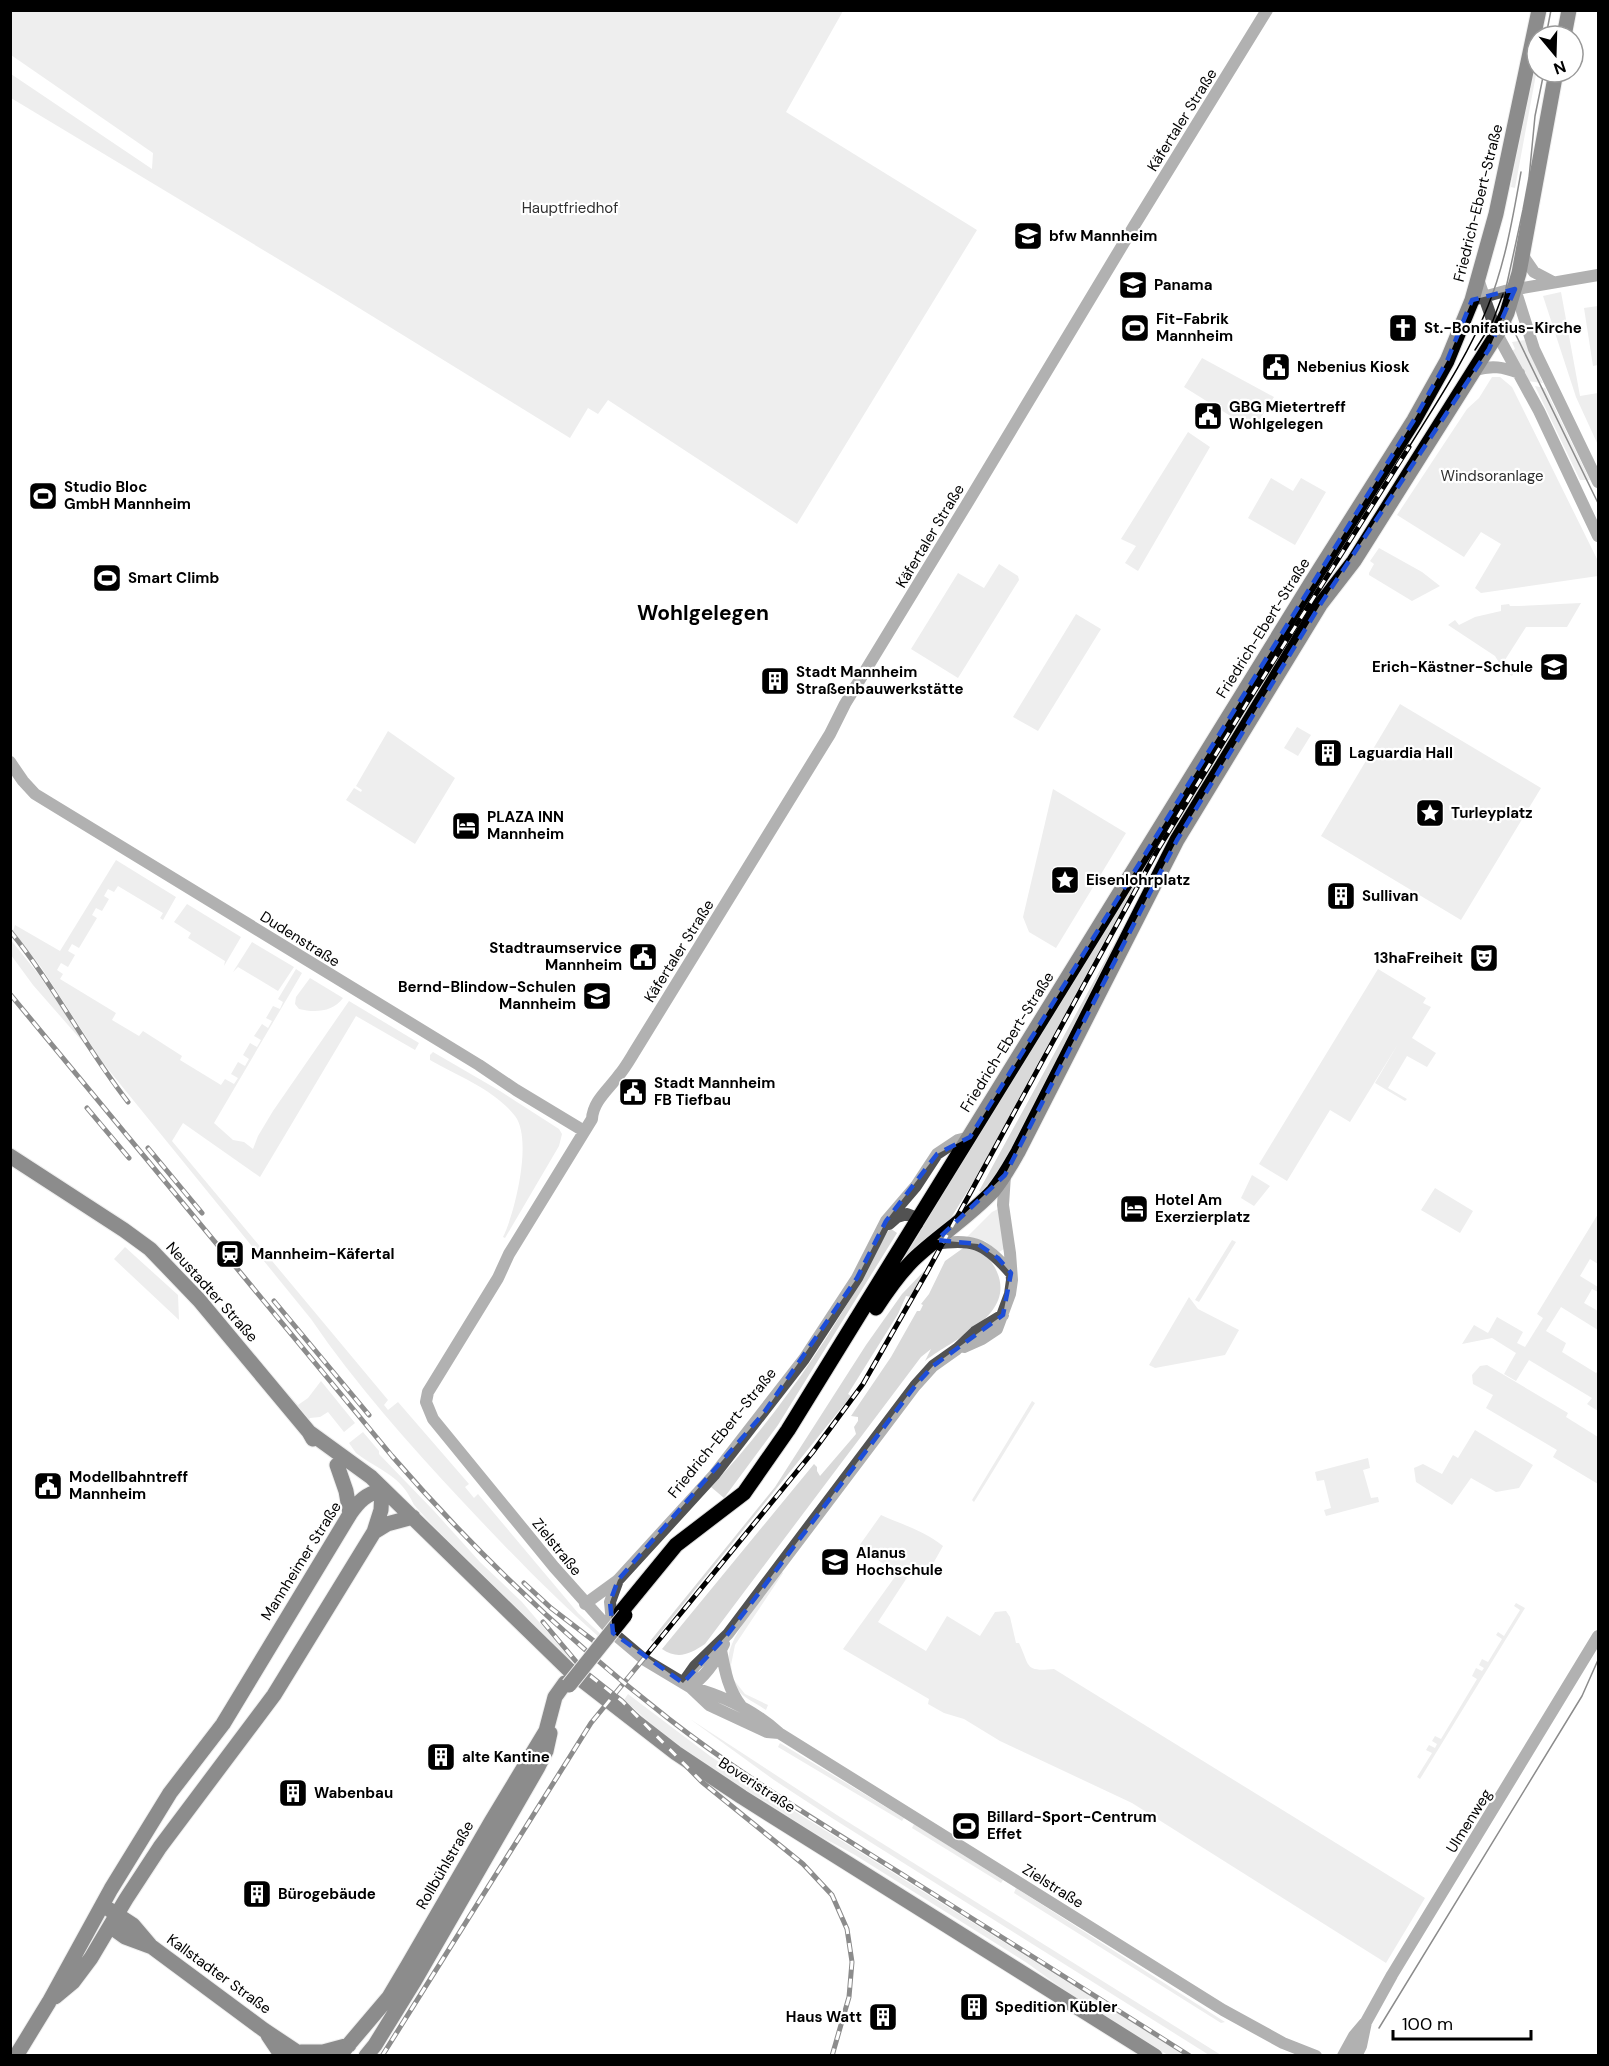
<svg xmlns="http://www.w3.org/2000/svg" width="1609" height="2066" viewBox="0 0 1609 2066" font-family="'DM Sans',sans-serif">
<rect width="100%" height="100%" fill="#fff"/>
<!-- green -->
<path fill="#d9d9d9" d="M11 10 843 11 786 112 977 230 797 524 608 400 598 414 588 408 570 438 333 292 11 98V74L152 169 153 153 11 55Z
M1537 50V69L1515 188 1511 187 1524 108Z
M1561 292 1580 396 1598 393V445L1576 397 1543 296Z
M1598 306V365L1593 366 1584 308Z
M1525 340 1543 375 1540 377 1543 383 1527 381 1512 351 1515 349 1512 342Z
M1202 358 1274 397 1253 430 1184 387Z
M1492 377H1500L1512 387 1598 561V576L1481 593 1475 588 1501 544 1481 532 1464 557 1397 515 1467 409 1479 398Z
M1535 386 1545 388 1590 480H1580Z
M1188 432 1210 447 1138 571 1125 563 1136 546 1121 539Z
M1271 478 1293 491 1301 478 1326 492 1295 545 1248 518Z
M1379 548 1422 572 1440 586 1412 601 1369 575V573L1374 564 1370 561Z
M999 564 1018 576 1019 580 958 678 911 649 958 573 984 588Z
M1581 603 1567 627H1526L1503 663 1515 671 1512 676 1505 672 1495 656 1448 625 1455 620 1459 625 1475 617 1501 611V605L1509 604 1510 606H1519Z
M1076 614 1101 629 1038 731 1013 717Z
M1400 704 1541 788 1461 920 1321 836Z
M1297 727 1311 735 1298 756 1284 748Z
M388 731 455 778 415 844 346 800 354 788 361 792 362 790 356 786Z
M1053 789 1126 833 1056 948 1029 932 1023 917Z
M1163 855 1005 1164 981 1192 979 1191Z
M1151 856 975 1179 946 1226 904 1259C908 1246 919 1239 922 1226Z
M116 860 176 897 163 920 160 918 163 913 118 886 114 892 108 889 104 896 109 899 102 911 96 908 92 915 97 918 79 948 72 944 68 951 75 955 68 967 61 963 57 970 63 974 60 979 116 1013 112 1020 139 1036 143 1031 182 1056 180 1060 221 1085 225 1079 234 1084 238 1078 231 1074 238 1062 245 1066 249 1059 243 1055 250 1043 257 1047 261 1040 254 1036 262 1024 268 1028 272 1021 266 1018 273 1006 280 1009 283 1002 278 999 296 969 302 973 214 1123 233 1140 244 1142 253 1149 258 1136 273 1111 349 1001 419 1043 415 1050 356 1016 260 1177 183 1123 172 1141 388 1400 384 1405 388 1410 398 1402 469 1484 465 1487 474 1498 478 1494 578 1613 608 1641 606 1643C555 1599 509 1551 463 1502 409 1444 356 1385 311 1319L103 1063 41 967 13 931 15 925 60 951Z
M187 904 241 937 224 966 225 961 188 938 191 933 174 922Z
M10 939 39 975 89 1049 33 985 11 955Z
M252 942 294 967 278 991 238 967 233 972Z
M1378 969 1426 998 1423 1003 1431 1007 1412 1038 1436 1053 1427 1067 1407 1056 1388 1088 1407 1099 1405 1101 1375 1083 1398 1044 1350 1122 1330 1110 1287 1181 1259 1164Z
M310 978 343 998C333 1012 315 1013 299 1009L295 1004 296 997Z
M433 1052 500 1091 559 1129 562 1134 559 1146 505 1238 503 1237C515 1213 533 1139 515 1116 495 1090 458 1076 430 1060V1055Z
M1252 1175 1270 1186 1254 1206 1241 1198Z
M1435 1188 1473 1211 1460 1233 1421 1210Z
M998 1209 1004 1249 999 1252 985 1241 967 1237 992 1212Z
M1598 1214V1264L1590 1259 1580 1276 1598 1287V1292L1592 1289 1584 1303 1598 1311V1330L1561 1307 1546 1331 1566 1343 1562 1352 1596 1373 1598 1371V1411L1587 1404 1592 1398 1529 1360 1516 1381 1504 1374 1516 1353 1492 1338 1462 1344 1474 1325 1488 1333 1497 1317 1523 1332 1517 1343 1525 1347 1543 1318 1537 1314Z
M890 1228 897 1233 778 1425 724 1498 711 1487C768 1426 817 1357 859 1284 869 1266 878 1246 890 1228Z
M1232 1240 1236 1242 1199 1302 1195 1300Z
M966 1246C980 1249 992 1259 997 1272 1016 1316 952 1339 925 1361L931 1349 921 1357 705 1644C690 1654 678 1660 662 1649L814 1464 817 1467V1471L820 1476 856 1434 854 1427 858 1421V1417L851 1416 891 1357 917 1311H920L923 1305 921 1304 929 1294 945 1261Z
M125 1247 178 1295 179 1320 114 1259Z
M924 1271 925 1272 911 1297 906 1296 898 1314 848 1394 851 1396 653 1642 651 1640 775 1487 866 1345 902 1294Z
M1189 1297 1198 1309 1239 1330 1225 1355 1155 1368 1149 1365Z
M258 1360 298 1405 308 1398 321 1381 355 1423 344 1432 328 1412 320 1417 310 1418 308 1420Z
M1487 1365 1568 1413 1566 1417 1598 1437V1484L1553 1457 1557 1450 1486 1408 1493 1395 1473 1384 1472 1375 1480 1366Z
M1032 1401 1035 1403 974 1502 972 1500Z
M1475 1430 1533 1465 1519 1488 1496 1492 1471 1478 1452 1505 1416 1482 1414 1468 1423 1464 1442 1474 1453 1455 1458 1458Z
M363 1432 379 1451V1454L434 1511 480 1562 522 1602 579 1669 473 1570 414 1505C401 1475 380 1471 356 1453L349 1443Z
M1368 1458 1370 1468 1363 1470 1371 1498 1378 1497 1379 1502 1326 1516 1324 1510 1331 1508 1324 1480 1317 1481 1315 1472Z
M881 1515C903 1525 925 1531 943 1546L930 1569 914 1567 878 1622 926 1651 947 1616 980 1636 995 1612 1006 1611 1010 1617 1016 1643H1019C1030 1666 1024 1672 1054 1669L1425 1898 1386 1963 1132 1803 1000 1741 964 1719 944 1713 928 1704 929 1699 843 1649 897 1574 859 1546Z
M781 1571 783 1573 735 1645 731 1665 733 1679 745 1694 768 1705 766 1710C756 1703 743 1698 736 1688 727 1676 726 1657 732 1644 743 1619 765 1594 781 1571Z
M1516 1603 1525 1608 1420 1779 1417 1777 1432 1753 1426 1750 1429 1745 1435 1748 1437 1744 1432 1741 1435 1736 1441 1739 1477 1679 1472 1676 1476 1668 1482 1671 1484 1668 1479 1665 1482 1659 1488 1662 1502 1639 1496 1635 1498 1632 1504 1636 1520 1610 1514 1606Z
M628 1694 710 1756 775 1799 1184 2055H1168L1139 2038 1096 2009 1074 1997 1027 1963 855 1855 792 1821 793 1819 758 1797 756 1799C709 1769 665 1737 624 1700Z
M690 1719 840 1817 1221 2055H1209L832 1818 774 1780Z
M780 1743 904 1818 902 1821 778 1747Z
M914 1824 1003 1880 1001 1883 912 1828Z
M1016 1888 1225 2022 1221 2023 1014 1893Z"/>
<g fill="none" stroke-linecap="round" stroke-linejoin="round">
<!-- major casing -->
<g stroke="#dbdbdb" stroke-width="17">
<path id="major" d="M1564 36 1569 10
M10 1156 124 1230 150 1249 199 1300 309 1432 313 1439
M876 1308C887 1291 899 1274 913 1260 938 1236 969 1217 993 1191 1003 1179 1010 1166 1018 1152L1177 840 1320 605 1354 561 1497 334 1507 313 1519 273 1556 72
M309 1432 371 1477 569 1670 676 1753 742 1797 1155 2056
M337 1465 346 1491 350 1514
M374 1532 387 1524 413 1517
M621 1612 676 1545 744 1493 788 1430 1311 583 1414 420 1447 361 1472 300 1496 214 1539 10
M110 1910 133 1925 150 1945
M111 1927 125 1937 152 1947 264 2030 303 2056
M55 1997 73 1982 91 1958 126 1899 160 1847 274 1695 374 1532 381 1510 382 1490
M268 2035 282 2056
M301 2052H323L349 2045
M16 2056 49 2002 111 1889 170 1793 223 1724 350 1514C359 1501 366 1494 382 1490
M339 2056 389 1997 408 1965 491 1822 546 1731 555 1697 565 1683
M366 2056 375 2045 415 1980 538 1767 546 1751 550 1733"/>
</g>
<!-- minor -->
<path stroke="#525252" stroke-width="12" d="M1523 256 1534 272 1553 282
M1478 279 1497 334 1539 411 1598 536
M1515 289 1534 349 1598 482
M1476 299 1505 291 1598 275
M1475 370C1492 365 1503 367 1519 373
M10 762 23 781 35 794 479 1065 516 1090 584 1131
M889 1224 897 1217 907 1214 915 1217 917 1224
M932 1244C973 1239 983 1241 1011 1273
M964 1347 982 1339 997 1329 1010 1294 1012 1280 1010 1253 1003 1205 1005 1175
M585 1604 618 1580 714 1475 804 1359 857 1278 886 1221 916 1186 937 1154 958 1140 970 1137
M613 1633 610 1602 618 1580
M721 1650C725 1671 728 1689 741 1706
M683 1683 695 1666 728 1634 915 1386 933 1366 957 1349 975 1332 1003 1315
M690 1687C705 1677 716 1661 724 1644
M691 1687C723 1696 754 1710 779 1733L1223 2010 1283 2043 1316 2056
M779 1733 767 1732 709 1705 690 1687 645 1660 613 1633 554 1567 433 1419 426 1402 428 1392 498 1278 509 1254 592 1119C593 1101 609 1089 619 1075 625 1068 630 1059 635 1051L830 734 845 704 965 507 1134 226 1267 10
M1343 2056 1354 2036 1365 2023
M1356 2056 1361 2046 1366 2022 1392 1975 1598 1636"/>
<!-- major -->
<use href="#major" stroke="#000" stroke-width="15"/>
<!-- tram -->
<path stroke="#000" stroke-width="1.5" d="M1546 36 1551 10
M1544 72 1535 116 1529 178 1523 210 1506 288 1507 313 1514 331 1598 503
M1475 350 1492 323 1503 294
M1409 447C1437 402 1468 356 1488 306 1505 264 1513 217 1521 172
M1379 2028 1582 1696 1598 1660"/>
<!-- rail casing -->
<g stroke="#000" stroke-width="5">
<path id="rail" d="M10 931C54 985 85 1047 128 1102
M10 994 392 1456C476 1553 568 1640 669 1719 745 1778 827 1827 908 1878 1002 1937 1096 1996 1190 2056
M87 1108 129 1158
M148 1148 202 1213
M274 1301 369 1415
M524 1583 551 1608 603 1648
M543 1622 584 1671 622 1701 702 1782 803 1864 832 1895 847 1929 852 1962 849 1997 832 2056
M382 2056 591 1723 812 1453 863 1384 927 1272 1157 851 1247 703 1409 447"/>
</g>
<!-- rail -->
<use href="#rail" stroke="#fff" stroke-width="3" stroke-dasharray="9" stroke-linecap="butt"/>
<!-- major-bridge casing -->
<g stroke="#dbdbdb" stroke-width="17" stroke-linecap="butt">
<path id="major-bridge" d="M569 1685 625 1615"/>
</g>
<!-- major-bridge -->
<use href="#major-bridge" stroke="#000" stroke-width="15"/>
</g>
<!-- marked area -->
<path d="M0 0H1609V2066H0ZM1515 289 1489 349 1320 605 1177 840 1005 1175 937 1240 978 1244 998 1258 1011 1273 1003 1315 933 1366 915 1386 728 1634 683 1683 613 1633 610 1602 618 1580 763 1414 857 1278 886 1221 937 1154 970 1137 1414 420 1447 361 1472 300Z" fill="#fff" fill-opacity=".55" fill-rule="evenodd"/>
<path fill="none" stroke="#1d4ed8" stroke-width="4.5" stroke-dasharray="12 8" stroke-linejoin="round" d="M1515 289 1489 349 1320 605 1177 840 1005 1175 937 1240 978 1244 998 1258 1011 1273 1003 1315 933 1366 915 1386 728 1634 683 1683 613 1633 610 1602 618 1580 763 1414 857 1278 886 1221 937 1154 970 1137 1414 420 1447 361 1472 300Z"/>
<!-- icons -->
<defs>
<g id="school-square" transform="scale(1.5)"><rect x="-9" y="-9" width="18" height="18" rx="4" fill="#000" stroke="#fff"/><path d="M0-5L7-2L0 1L-7-2ZM-4 1L0 2.5L4 1V4Q0 6-4 4Z" fill="#fff"/></g>
<g id="stadium-square" transform="scale(1.5)"><rect x="-9" y="-9" width="18" height="18" rx="4" fill="#000" stroke="#fff"/><path d="M0-5a6.5 5 0 1 0 0 10a6.5 5 0 1 0 0-10ZM-3.5-1.8h7v3.6h-7Z" fill="#fff"/></g>
<g id="church-square" transform="scale(1.5)"><rect x="-9" y="-9" width="18" height="18" rx="4" fill="#000" stroke="#fff"/><path d="M-1.2-6h2.4v3.5h3.3v2.4h-3.3V6h-2.4V-.1h-3.3v-2.4h3.3Z" fill="#fff"/></g>
<g id="civic-square" transform="scale(1.5)"><rect x="-9" y="-9" width="18" height="18" rx="4" fill="#000" stroke="#fff"/><path d="M-.6-6.5H3V-4.5H.6V-3L4-1V1h2V6H-6V1h2V-1L-.6-3ZM-1.2 2.5V6h2.4V2.5Z" fill="#fff"/></g>
<g id="building-square" transform="scale(1.5)"><rect x="-9" y="-9" width="18" height="18" rx="4" fill="#000" stroke="#fff"/><path d="M-4-6H4V6H1V3H-1V6H-4ZM-2.5-4.3h1.7v1.8h-1.7ZM.8-4.3h1.7v1.8H.8ZM-2.5-1h1.7V.8h-1.7ZM.8-1h1.7V.8H.8Z" fill="#fff"/></g>
<g id="sight-square" transform="scale(1.5)"><rect x="-9" y="-9" width="18" height="18" rx="4" fill="#000" stroke="#fff"/><path d="M0-6L1.8-2.2L6-1.7L2.9 1.2L3.7 5.4L0 3.3L-3.7 5.4L-2.9 1.2L-6-1.7L-1.8-2.2Z" fill="#fff"/></g>
<g id="hotel-square" transform="scale(1.5)"><rect x="-9" y="-9" width="18" height="18" rx="4" fill="#000" stroke="#fff"/><path d="M-6-4.5h1.5V1H6V5H4.5V3h-9V5H-6ZM-4 0a1.8 1.8 0 1 1 3.6 0ZM.5 0V-2.5h3Q6-2.5 6 0Z" fill="#fff"/></g>
<g id="theatre-square" transform="scale(1.5)"><rect x="-9" y="-9" width="18" height="18" rx="4" fill="#000" stroke="#fff"/><path d="M-5-5.5Q0-4 5-5.5V0Q5 5 0 6Q-5 5-5 0ZM-3.3-2.5H-1v1.5H-3.3ZM1-2.5H3.3v1.5H1ZM-2.8 1Q0 5.5 2.8 1Z" fill="#fff"/></g>
<g id="station-square" transform="scale(1.5)"><rect x="-9" y="-9" width="18" height="18" rx="4" fill="#000" stroke="#fff"/><path d="M-3-6H3Q5-6 5-4V2Q5 4 3 4L4.5 6H3L1.5 4h-3L-3 6H-4.5L-3 4Q-5 4-5 2V-4Q-5-6-3-6ZM-3.5-4v3h7v-3ZM-3.5 1v1.5H-2V1ZM2 1v1.5H3.5V1Z" fill="#fff"/></g>
<g id="university-square" transform="scale(1.5)"><rect x="-9" y="-9" width="18" height="18" rx="4" fill="#000" stroke="#fff"/><path d="M0-5L7-2L0 1L-7-2ZM-4 1L0 2.5L4 1V4Q0 6-4 4Z" fill="#fff"/></g>
</defs>
<g fill-rule="evenodd">
<use href="#school-square" x="1028" y="236"/>
<use href="#school-square" x="1133" y="285"/>
<use href="#stadium-square" x="1135" y="328"/>
<use href="#church-square" x="1403" y="328"/>
<use href="#civic-square" x="1276" y="367"/>
<use href="#civic-square" x="1208" y="416"/>
<use href="#stadium-square" x="43" y="496"/>
<use href="#stadium-square" x="107" y="578"/>
<use href="#school-square" x="1554" y="667"/>
<use href="#building-square" x="775" y="681"/>
<use href="#building-square" x="1328" y="753"/>
<use href="#sight-square" x="1430" y="813"/>
<use href="#hotel-square" x="466" y="826"/>
<use href="#sight-square" x="1065" y="880"/>
<use href="#building-square" x="1341" y="896"/>
<use href="#civic-square" x="643" y="957"/>
<use href="#theatre-square" x="1484" y="958"/>
<use href="#school-square" x="597" y="996"/>
<use href="#civic-square" x="633" y="1092"/>
<use href="#hotel-square" x="1134" y="1209"/>
<use href="#station-square" x="230" y="1254"/>
<use href="#civic-square" x="48" y="1486"/>
<use href="#university-square" x="835" y="1562"/>
<use href="#building-square" x="441" y="1757"/>
<use href="#building-square" x="293" y="1793"/>
<use href="#stadium-square" x="966" y="1826"/>
<use href="#building-square" x="257" y="1894"/>
<use href="#building-square" x="974" y="2007"/>
<use href="#building-square" x="883" y="2017"/>
</g>
<g text-anchor="middle" stroke-width="4.5" stroke-linejoin="round" paint-order="stroke">
<!-- street labels -->
<g font-size="15" fill="#000" stroke="#fff">
<text transform="translate(1182 120) rotate(-58)" y="5">Käfertaler Straße</text>
<text transform="translate(1478 203) rotate(-76)" y="5">Friedrich-Ebert-Straße</text>
<text transform="translate(930 536) rotate(-59)" y="5">Käfertaler Straße</text>
<text transform="translate(1263 628) rotate(-58)" y="5">Friedrich-Ebert-Straße</text>
<text transform="translate(300 939) rotate(32)" y="5">Dudenstraße</text>
<text transform="translate(679 951) rotate(-58)" y="5">Käfertaler Straße</text>
<text transform="translate(1007 1042) rotate(-58)" y="5">Friedrich-Ebert-Straße</text>
<text transform="translate(212 1292) rotate(48)" y="5">Neustadter Straße</text>
<text transform="translate(722 1433) rotate(-51)" y="5">Friedrich-Ebert-Straße</text>
<text transform="translate(557 1547) rotate(51)" y="5">Zielstraße</text>
<text transform="translate(301 1561) rotate(-58)" y="5">Mannheimer Straße</text>
<text transform="translate(757 1785) rotate(33)" y="5">Boveristraße</text>
<text transform="translate(1469 1821) rotate(-58)" y="5">Ulmenweg</text>
<text transform="translate(445 1865) rotate(-60)" y="5">Rollbühlstraße</text>
<text transform="translate(1053 1886) rotate(32)" y="5">Zielstraße</text>
<text transform="translate(219 1974) rotate(36)" y="5">Kallstadter Straße</text>
</g>
<!-- park labels -->
<g font-size="15" fill="#303030" stroke="#fff">
<text x="570" y="213">Hauptfriedhof</text>
<text x="1492" y="481">Windsoranlage</text>
</g>
<!-- poi labels -->
<g font-size="15" font-weight="bold" fill="#000" stroke="#fff" text-anchor="start">
<text x="1049" y="241">bfw Mannheim</text>
<text x="1154" y="290">Panama</text>
<text x="1156" y="324">Fit-Fabrik<tspan x="1156" dy="17">Mannheim</tspan></text>
<text x="1424" y="333">St.-Bonifatius-Kirche</text>
<text x="1297" y="372">Nebenius Kiosk</text>
<text x="1229" y="412">GBG Mietertreff<tspan x="1229" dy="17">Wohlgelegen</tspan></text>
<text x="64" y="492">Studio Bloc<tspan x="64" dy="17">GmbH Mannheim</tspan></text>
<text x="128" y="583">Smart Climb</text>
<text x="1533" y="672" text-anchor="end">Erich-Kästner-Schule</text>
<text x="796" y="677">Stadt Mannheim<tspan x="796" dy="17">Straßenbauwerkstätte</tspan></text>
<text x="1349" y="758">Laguardia Hall</text>
<text x="1451" y="818">Turleyplatz</text>
<text x="487" y="822">PLAZA INN<tspan x="487" dy="17">Mannheim</tspan></text>
<text x="1086" y="885">Eisenlohrplatz</text>
<text x="1362" y="901">Sullivan</text>
<text x="622" y="953" text-anchor="end">Stadtraumservice<tspan x="622" dy="17">Mannheim</tspan></text>
<text x="1463" y="963" text-anchor="end">13haFreiheit</text>
<text x="576" y="992" text-anchor="end">Bernd-Blindow-Schulen<tspan x="576" dy="17">Mannheim</tspan></text>
<text x="654" y="1088">Stadt Mannheim<tspan x="654" dy="17">FB Tiefbau</tspan></text>
<text x="1155" y="1205">Hotel Am<tspan x="1155" dy="17">Exerzierplatz</tspan></text>
<text x="251" y="1259">Mannheim-Käfertal</text>
<text x="69" y="1482">Modellbahntreff<tspan x="69" dy="17">Mannheim</tspan></text>
<text x="856" y="1558">Alanus<tspan x="856" dy="17">Hochschule</tspan></text>
<text x="462" y="1762">alte Kantine</text>
<text x="314" y="1798">Wabenbau</text>
<text x="987" y="1822">Billard-Sport-Centrum<tspan x="987" dy="17">Effet</tspan></text>
<text x="278" y="1899">Bürogebäude</text>
<text x="995" y="2012">Spedition Kübler</text>
<text x="862" y="2022" text-anchor="end">Haus Watt</text>
</g>
<!-- district labels -->
<g font-size="21" font-weight="bold" fill="#000" stroke="#fff">
<text x="703" y="620">Wohlgelegen</text>
</g>
</g>
<!-- border -->
<rect width="1609" height="2066" fill="none" stroke="#000000" stroke-width="24"/>
<!-- north arrow -->
<g transform="translate(1555 54) rotate(161)"><circle r="28" fill="#ffffff" stroke="#999999" stroke-width="1.5"/>
<path d="M0-4.5L10 22L0 15L-10 22Z" fill="#000000"/>
<text y="-9" font-size="16" font-weight="bold" text-anchor="middle" fill="#000000">N</text>
</g>
<!-- scale -->
<path d="M1393 2030v9h138v-9" fill="none" stroke="#000000" stroke-width="3"/>
<text x="1402" y="2030" font-size="18" fill="#000000" stroke="#ffffff" stroke-width="4.5" paint-order="stroke">100 m</text>
</svg>
